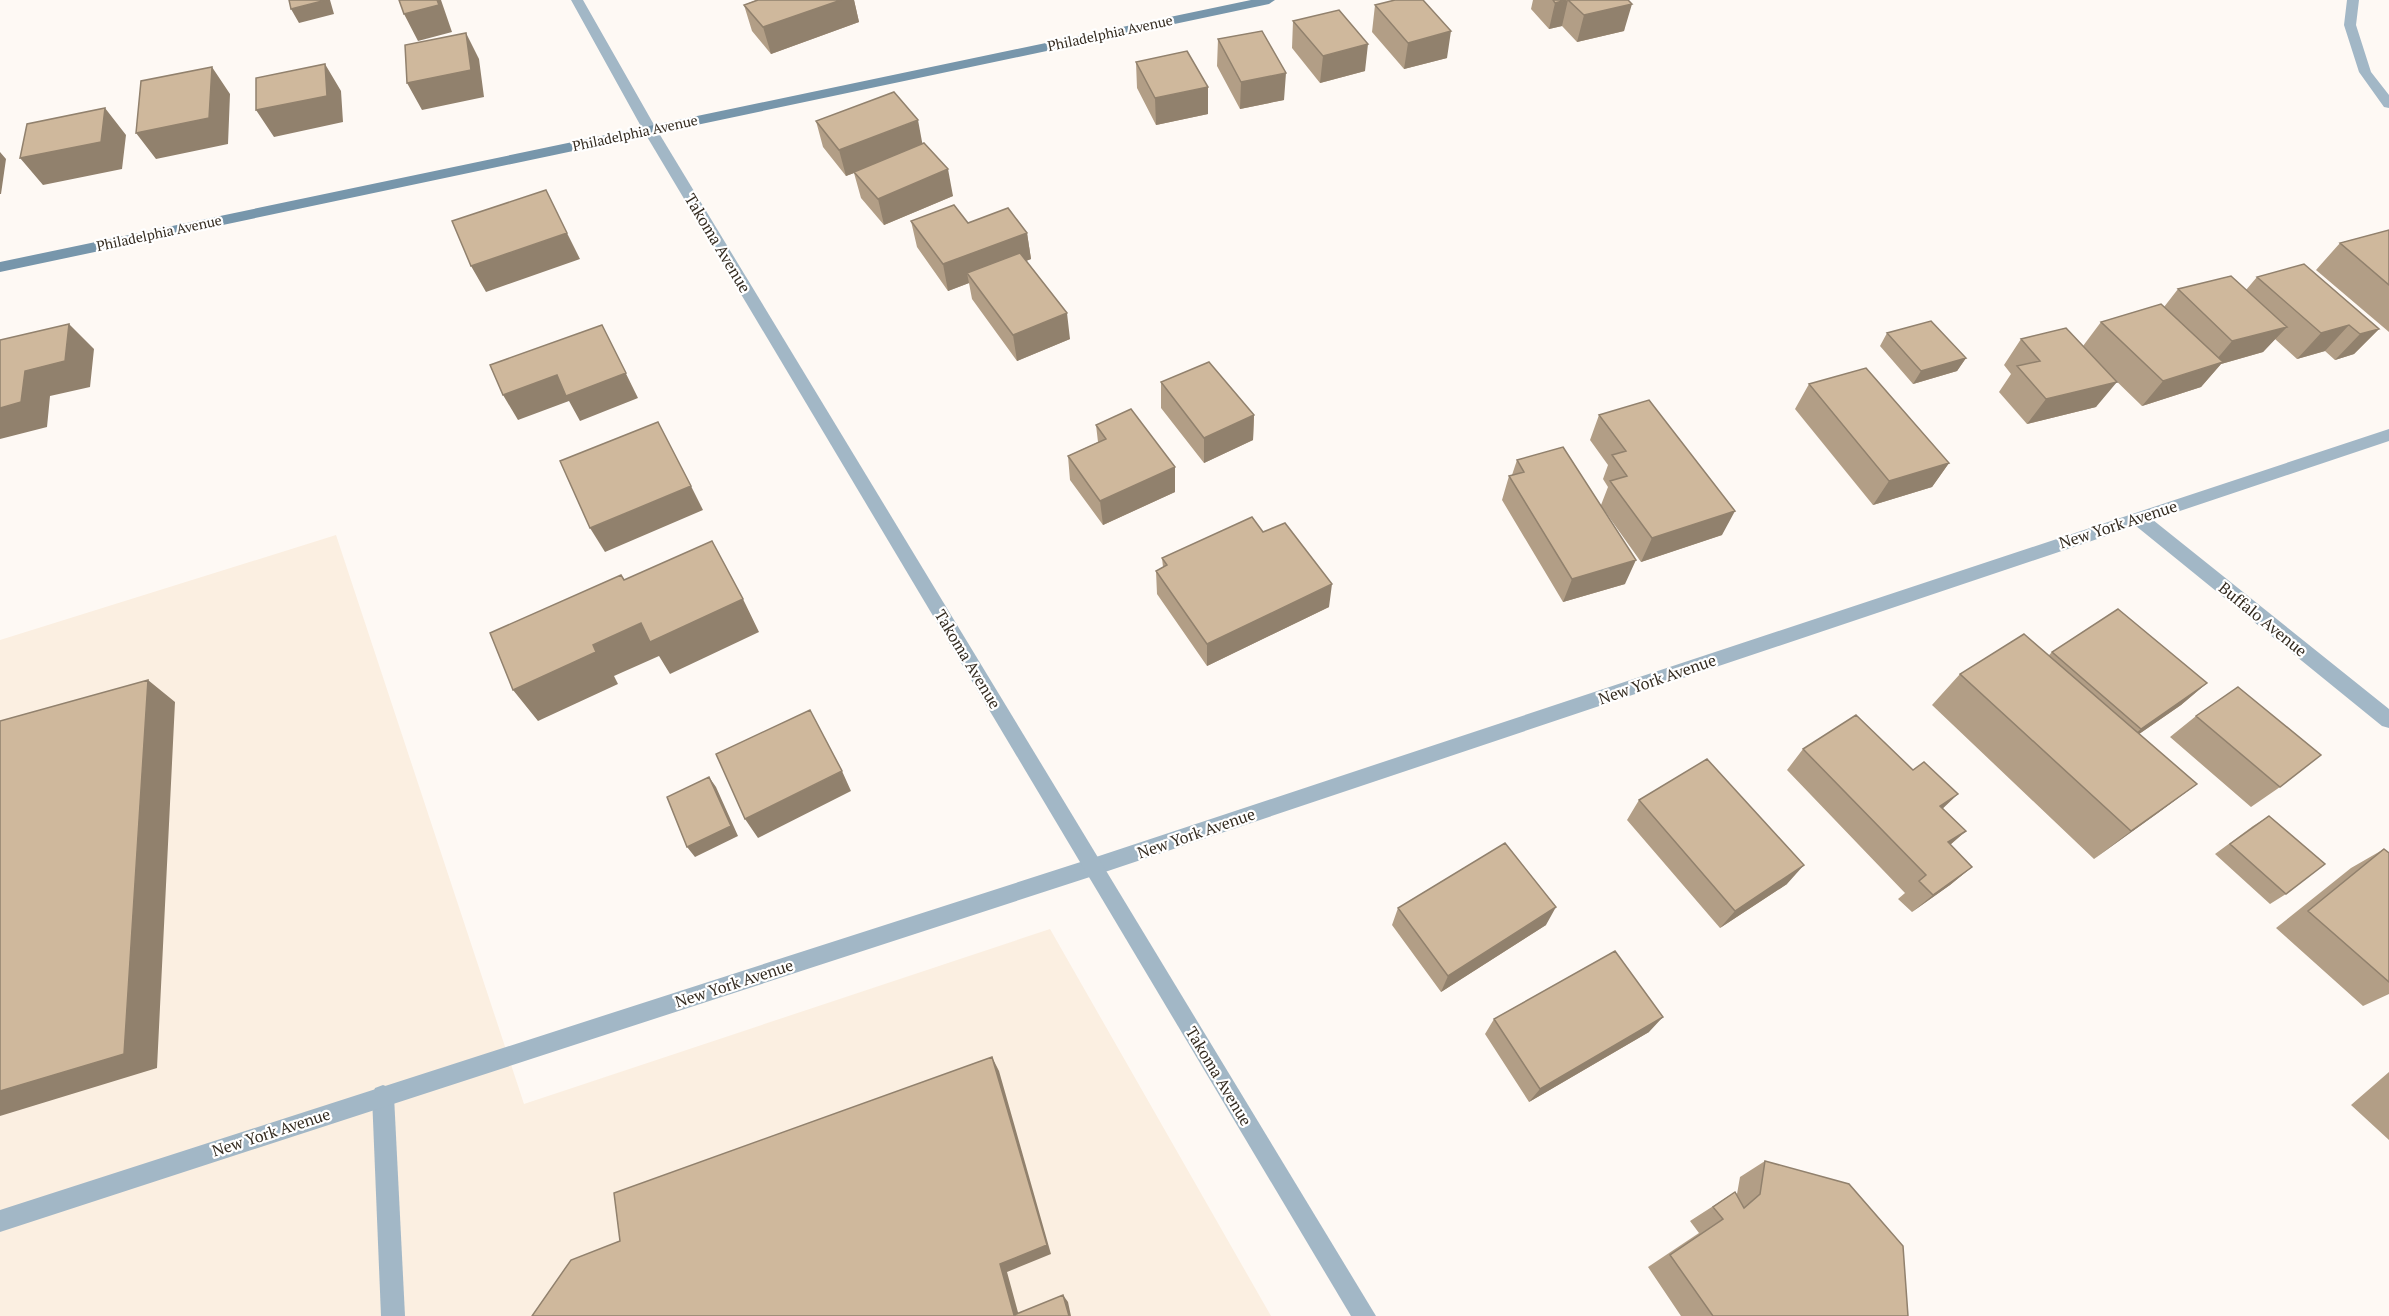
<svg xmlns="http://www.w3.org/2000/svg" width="2389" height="1316" viewBox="0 0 2389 1316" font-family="'PT Serif',serif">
<rect width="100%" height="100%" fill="#fef9f4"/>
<!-- built -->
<path fill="#fbefe1" d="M336 535 524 1104 1050 929 1271 1316H0V640Z"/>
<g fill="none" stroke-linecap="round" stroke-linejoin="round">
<!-- service -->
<path fill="#a2b7c6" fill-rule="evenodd" d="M383 1085 391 1088 394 1096 405 1316H381L372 1096 375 1088Z"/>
<!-- minor -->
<path fill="#a2b7c6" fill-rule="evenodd" d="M571 0H583L657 130 655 133 650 134 643 130Z
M2347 0H2359L2356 25 2371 72 2389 95V108L2384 107 2359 72 2344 25Z
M2389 429V441L2153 520 2389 709V728L2382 726 2136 526 1093 876 0 1232V1210L1093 858Z"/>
<!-- tertiary -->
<path fill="#a2b7c6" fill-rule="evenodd" d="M650 126 657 130 1376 1316H1351L643 130Z"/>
<!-- secondary -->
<path fill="#7796ab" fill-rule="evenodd" d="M1251 0H1275L1269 4 0 272V262Z"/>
</g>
<!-- wall -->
<path fill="#b29e86" d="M756 0H854L859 22 771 54 752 31 744 5Z
M1533 0H1628L1624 31 1577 42 1562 26 1549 29 1531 9Z
M1375 5 1447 58 1404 69 1372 32Z
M1293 21 1365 71 1320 83 1292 48Z
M1218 39 1284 100 1240 109 1217 66Z
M1136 62 1208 87V114L1156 125 1137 88Z
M816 121 922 144 953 196 884 225 861 198 854 173 846 176 823 147Z
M911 221 968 223 1027 233 1031 259 1026 261 1070 339 1017 361 972 299 969 283 948 291 917 247Z
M2389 230V332L2316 270 2340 243Z
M2257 277 2379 329 2354 354 2335 360 2325 351 2297 359 2275 339 2263 352 2221 364 2201 387 2142 406 2107 372 2096 407 2027 424 1999 392 2011 374 2004 365 2021 339 2083 346 2101 322 2164 307 2178 289 2246 290Z
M1887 333 1966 358 1957 371 1913 384 1880 346Z
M1161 382 1254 415 1253 440 1204 463 1161 408Z
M1809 384 1949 463 1932 487 1873 505 1795 409Z
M1599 415 1722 535 1641 562 1604 510 1625 584 1563 602 1502 500 1509 476 1512 475 1517 460 1601 505 1608 487 1603 479 1608 465 1590 440Z
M1096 425 1175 467V492L1103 525 1070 480 1068 456 1098 442Z
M1263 532 1329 607 1207 666 1157 594 1156 571 1163 567 1162 558Z
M2052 652 2207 683 2181 705 2139 734 2197 784 2094 859 1932 705 1960 674 2049 655Z
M2196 716 2280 787 2251 807 2170 737Z
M1803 749 1958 794 1942 808 1966 831 1950 845 1972 867 1950 885 1912 912 1898 899 1905 893 1787 770Z
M1639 800 1787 884 1720 928 1627 820Z
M2269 816 2286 894 2270 904 2215 854 2253 826Z
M2384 849 2389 853V994L2363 1006 2276 928 2351 868Z
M1398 908 1546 925 1441 992 1392 925Z
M1494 1019 1649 1032 1529 1102 1485 1034Z
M2389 1072V1140L2351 1105Z
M1765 1161 1908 1316H1681L1648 1267 1699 1233 1690 1221 1735 1192 1737 1194 1740 1177Z"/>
<!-- shaded-wall -->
<path fill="#91816d" d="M326 0H330L334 14 299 23 291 9Z
M437 0H441L452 32 418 41 404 14Z
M841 0H854L859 22 771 54 763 27Z
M1568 0 1562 26 1549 29 1555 3Z
M1632 4 1624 31 1577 42 1584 15Z
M1451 31 1447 58 1404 69 1408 43Z
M466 33 479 59 484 97 422 110 407 83Z
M1368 44 1365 71 1320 83 1323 56Z
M325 64 341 91 343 122 274 137 256 110Z
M212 67 230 94 228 144 156 159 136 133Z
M1286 73 1284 100 1240 109 1241 82Z
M1208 87V114L1156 125 1155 98Z
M105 108 126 135 122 169 43 185 20 158Z
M918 120 923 147 846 176 839 150Z
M0 152 6 159 1 194H0Z
M948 169 953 196 884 225 878 199Z
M567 233 580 259 486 292 471 266Z
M1027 233 1031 259 973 281 967 273 969 283 948 291 943 264Z
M1067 313 1070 339 1017 361 1013 335Z
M69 324 94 349 90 387 50 396 47 427 0 439V408L25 371Z
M602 325 638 398 580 421 569 401 518 420 503 395Z
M2349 325 2325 351 2297 359 2321 333Z
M2287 327 2263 352 2221 364 2201 387 2142 406 2163 381 2211 366 2232 341Z
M2379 329 2354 354 2335 360 2360 334Z
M1966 358 1957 371 1913 384 1921 371Z
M2117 382 2096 407 2027 424 2046 399Z
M1254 415 1253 440 1204 463V438Z
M1949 463 1932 487 1873 505 1889 481Z
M1175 467V492L1103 525 1100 501Z
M691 486 703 510 605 552 590 528Z
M1735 511 1722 535 1641 562 1652 538Z
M1636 560 1625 584 1563 602 1572 579Z
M1332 584 1329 607 1207 666V644Z
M743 599 759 632 670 674 659 656 614 676 618 684 538 721 513 690 593 645 641 623Z
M148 680 175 702 157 1068 0 1116V1091Z
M2207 683 2181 705 2116 750 2141 729Z
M842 771 851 791 758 838 745 819Z
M709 777 716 787 738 836 695 857 687 847Z
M2197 784 2158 813 2094 859 2131 831Z
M1958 794 1937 814 1940 806Z
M1966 831 1944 850 1948 842Z
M1804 865 1787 884 1720 928 1735 911Z
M1972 867 1950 885 1912 912 1933 895Z
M1556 907 1546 925 1441 992 1448 976Z
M1663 1017 1649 1032 1529 1102 1540 1089Z
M992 1057 999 1071 1051 1254 1007 1272 1019 1316 1014 1315 1000 1264Z
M1063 1295 1068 1302 1071 1316H1069Z"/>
<!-- building -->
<path fill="#cfb89c" stroke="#91816d" stroke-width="1.5" d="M289 0H326L291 9Z
M399 0H437L439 5 404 14Z
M758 0H841L763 27 744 5Z
M1395 0H1423L1451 31 1408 43 1375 5Z
M1553 0H1566L1555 3Z
M1568 0H1628L1632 4 1584 15Z
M1339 10 1368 44 1323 56 1293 21Z
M1262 31 1286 73 1241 82 1218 39Z
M466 33 471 70 407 83 405 45Z
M1187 51 1208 87 1155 98 1136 62Z
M325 64 327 96 256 110V78Z
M212 67 209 118 136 133 141 81Z
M894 92 918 120 839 150 816 121Z
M105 108 101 142 20 158 27 124Z
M924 143 948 169 878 199 854 172Z
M546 190 567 233 471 266 452 221Z
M954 205 968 223 1008 208 1027 233 943 264 911 221Z
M2389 230V285L2340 243Z
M1020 253 1067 313 1013 335 967 273Z
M2304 264 2379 329 2360 334 2349 325 2321 333 2257 277Z
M2231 276 2287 327 2232 341 2178 289Z
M2161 304 2223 362 2163 381 2101 322Z
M1931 321 1966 358 1921 371 1887 333Z
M69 324 65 361 25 371 21 402 0 408V340Z
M602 325 626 373 566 396 557 375 503 395 490 365Z
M2066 328 2117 382 2046 399 2017 366 2040 361 2021 339Z
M1209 362 1254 415 1204 438 1161 382Z
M1866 368 1949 463 1889 481 1809 384Z
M1649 400 1735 511 1652 538 1610 481 1627 476 1612 455 1626 451 1599 415Z
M1131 409 1175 467 1100 501 1068 456 1106 439 1096 425Z
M658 422 691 486 590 528 560 461Z
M1563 447 1636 560 1572 579 1509 476 1524 472 1517 460Z
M1252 517 1263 532 1285 523 1332 584 1207 644 1156 571 1167 565 1162 558Z
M712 541 743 599 650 642 641 623 593 645 596 652 513 690 490 633 621 575 624 580Z
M2118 609 2207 683 2141 729 2052 652Z
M2024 634 2197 784 2131 831 1960 674Z
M148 680 124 1054 0 1091V721Z
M2238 687 2321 755 2280 787 2196 716Z
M810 710 842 771 745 819 716 754Z
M1856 715 1913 770 1924 762 1958 794 1940 806 1966 831 1948 842 1972 867 1933 895 1919 881 1926 875 1803 749Z
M1707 759 1804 865 1735 911 1639 800Z
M709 777 731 826 687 847 667 797Z
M2269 816 2325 864 2286 894 2230 844Z
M1505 843 1556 907 1448 976 1398 908Z
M2384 849 2389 853V982L2308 911Z
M1615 951 1663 1017 1540 1089 1494 1019Z
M992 1057 1047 1245 1000 1264 1014 1315 1063 1295 1069 1316H532L571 1260 620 1241 614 1193Z
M1765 1161 1849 1184 1903 1246 1908 1316H1713L1670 1255 1723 1219 1713 1207 1735 1192 1744 1208 1760 1194Z"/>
<g text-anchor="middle" stroke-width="4.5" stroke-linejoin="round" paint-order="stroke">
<!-- far-street labels -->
<g font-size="14" fill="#352c21" stroke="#fff">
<text transform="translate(1110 33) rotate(-12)" y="5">Philadelphia Avenue</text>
<text transform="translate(635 133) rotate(-12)" y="5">Philadelphia Avenue</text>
<text transform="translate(159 233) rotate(-12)" y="5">Philadelphia Avenue</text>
</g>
<!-- street labels -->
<g font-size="16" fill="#352c21" stroke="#fff">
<text transform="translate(718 243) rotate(59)" y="6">Takoma Avenue</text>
<text transform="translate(2118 524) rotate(-18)" y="6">New York Avenue</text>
<text transform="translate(2263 619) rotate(39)" y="6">Buffalo Avenue</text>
<text transform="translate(968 659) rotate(59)" y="6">Takoma Avenue</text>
<text transform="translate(1657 679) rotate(-19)" y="6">New York Avenue</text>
<text transform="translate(1196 833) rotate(-19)" y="6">New York Avenue</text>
<text transform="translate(734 983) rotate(-18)" y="6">New York Avenue</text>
<text transform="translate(1219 1076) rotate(59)" y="6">Takoma Avenue</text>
<text transform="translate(271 1132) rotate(-18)" y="6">New York Avenue</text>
</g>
</g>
</svg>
